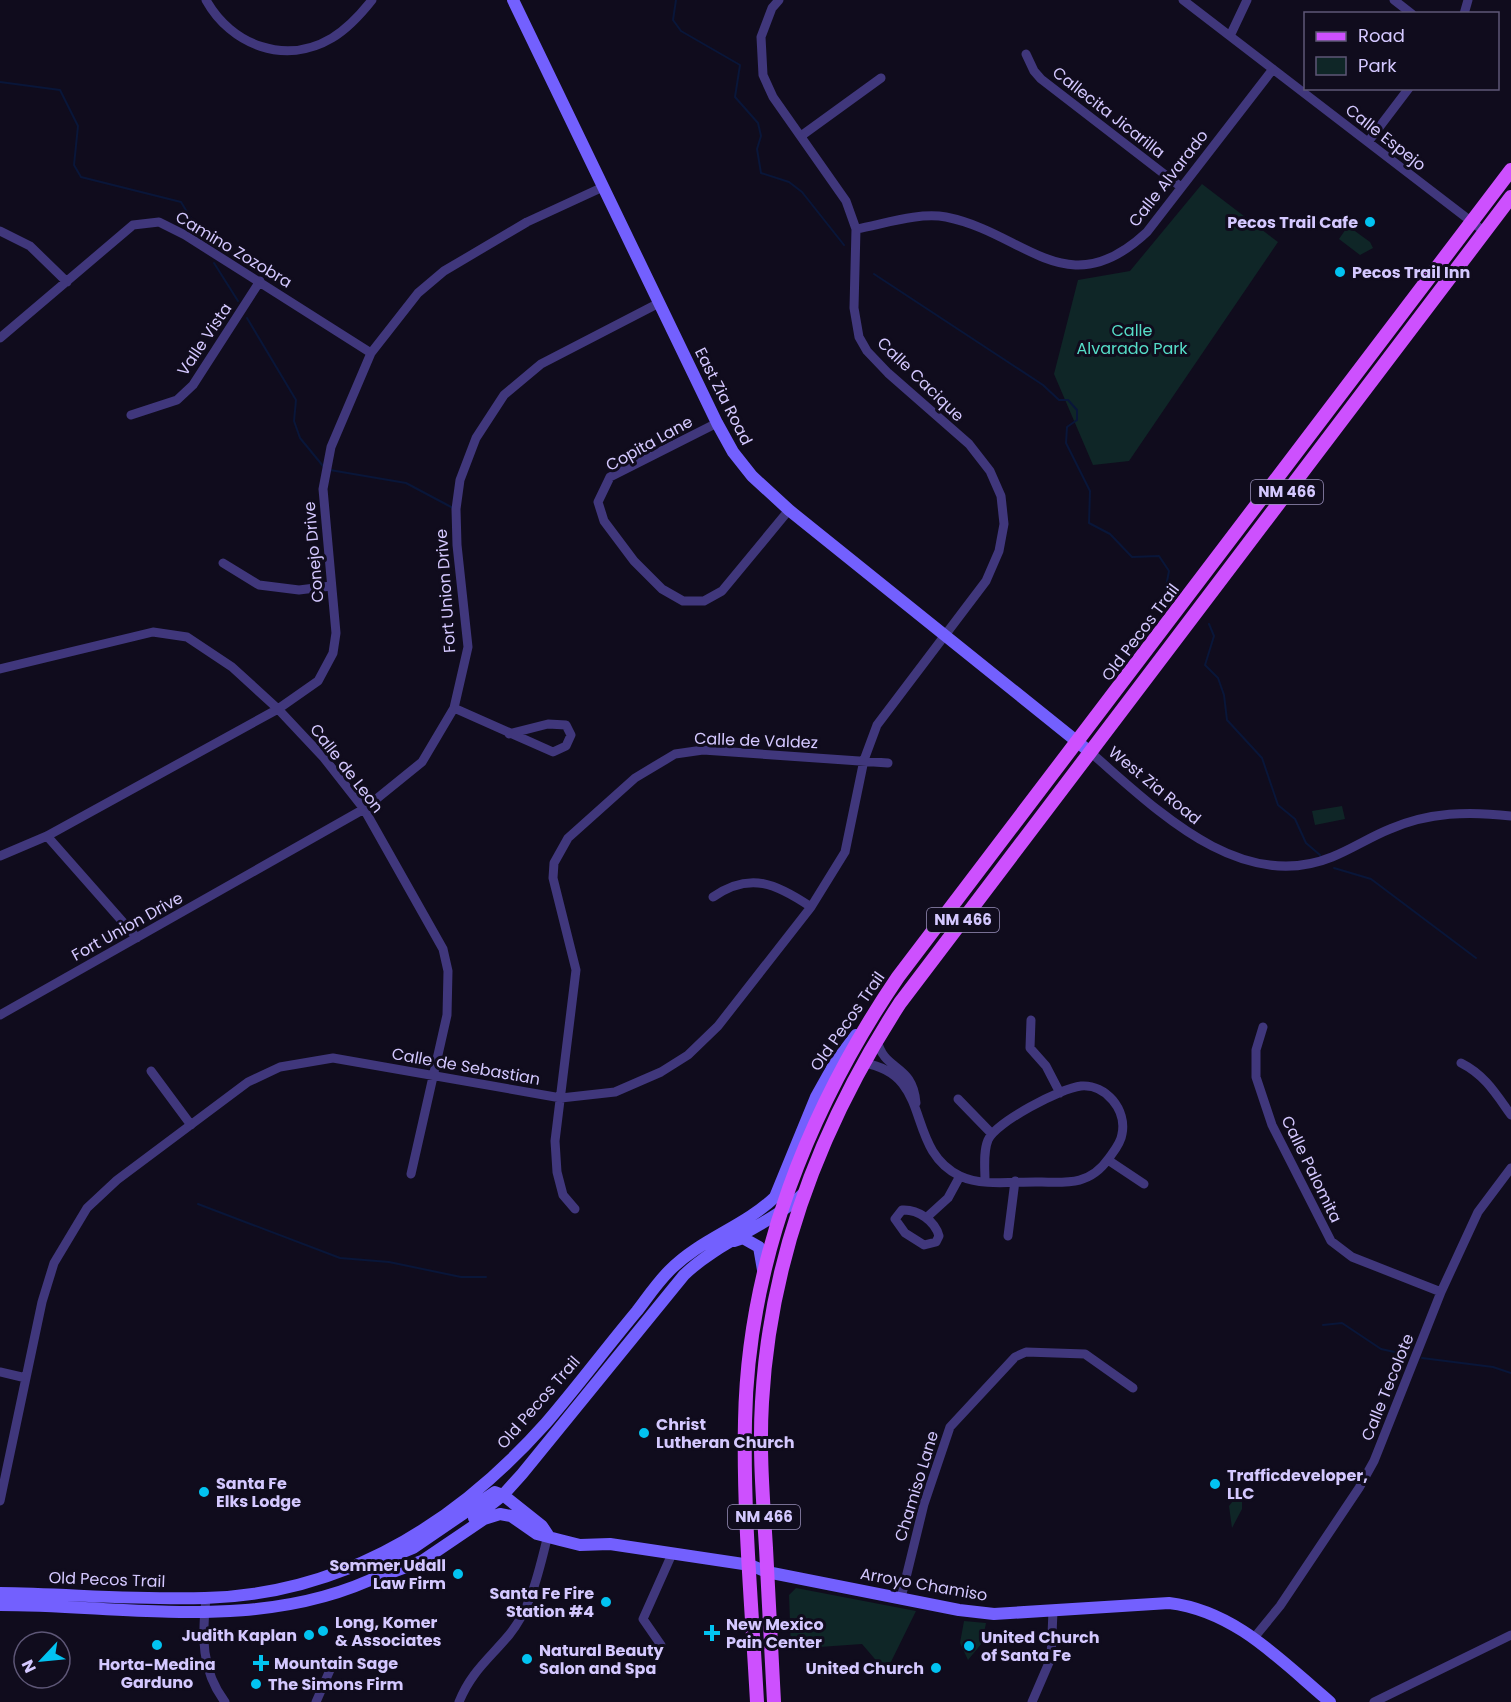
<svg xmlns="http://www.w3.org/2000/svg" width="1511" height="1702" viewBox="0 0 1511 1702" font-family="Poppins,sans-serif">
<rect width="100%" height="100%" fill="#100c1d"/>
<!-- green -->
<path fill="#0f2627" d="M1202 184 1278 242 1129 461 1093 465 1054 374 1078 280 1130 271Z
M1348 226 1370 242 1373 248 1360 255 1339 239Z
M1342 806 1345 819 1315 825 1312 811Z
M1236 1497 1242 1501V1509L1232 1528 1229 1506Z
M796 1588 916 1611 886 1672 862 1644 791 1649 789 1595Z
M964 1621 986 1623 982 1643 968 1660 960 1643Z"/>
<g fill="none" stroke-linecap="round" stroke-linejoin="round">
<!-- stream -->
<path stroke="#091639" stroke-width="2" d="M676 0 673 20 681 31 740 65 735 97 758 123 761 136 757 149 761 173 789 182 802 192 844 245
M0 82 60 90 78 126 74 165 81 177 181 202 202 237
M214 263 238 301
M874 274 1043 385 1059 400H1068L1077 410V420L1067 427 1066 443 1090 491 1089 523 1110 534 1132 557 1159 556 1169 571 1164 597
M247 318 296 400 294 421 300 438 323 466
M330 470 406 483 453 508
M1209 624 1214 636 1205 665 1218 678 1224 695 1227 720 1262 758 1278 805 1295 819 1306 843 1320 855
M1334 868 1371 879 1476 958
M198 1204 340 1258 389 1262 461 1277H486
M1323 1325 1342 1323 1381 1349 1408 1355
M1422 1358 1493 1367 1511 1373"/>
<!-- street -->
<path stroke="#40377c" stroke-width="9" d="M206 0C231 45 285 66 332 38 347 29 361 14 372 0
M1183 0 1485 232
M1394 0 1412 14
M1464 14 1468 0
M1230 36 1247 0
M1026 54 1034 71 1041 79 1181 187
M801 136 881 78
M1368 142 1409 88
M856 229C884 224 918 212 946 217 1026 233 1067 307 1147 232L1273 69
M0 231 30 246 67 282
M0 338 133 225 159 222 185 235 371 353
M131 415 177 400 193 385 260 281
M717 423 610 477 598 502 604 521 634 561 662 589 683 601H704L722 591 789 510
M223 563 259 585 299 590 331 586
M0 669 153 632 187 637 232 667 278 709 324 758 364 809 443 949 448 971 447 1015 411 1174
M454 708 553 752 566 746 571 735 566 725 548 724 509 734
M1090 752C1154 807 1239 895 1332 857 1352 849 1370 837 1390 829 1429 812 1469 811 1511 816
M47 836 137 938
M0 856 47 836 278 709 318 681 333 653 336 633 323 489 331 447 371 353 418 293 444 271 527 222 603 187
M713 897C750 871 777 884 811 907
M0 1015 364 809 422 762 454 708 468 647 457 545 456 509 460 480 476 438 504 395 541 364 659 303
M1031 1020 1030 1048 1046 1066 1060 1093
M1263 1027 1256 1050V1077L1272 1125 1331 1241 1352 1257 1441 1292
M877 1040C884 1072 913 1063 916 1103
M863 1063C935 1074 903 1148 960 1176 983 1187 1017 1181 1041 1182 1070 1183 1091 1184 1109 1158 1114 1151 1121 1143 1122 1134 1127 1110 1106 1084 1081 1086 1061 1088 996 1122 988 1140 983 1152 985 1168 985 1181
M1461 1063C1485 1075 1496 1094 1511 1115
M151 1071 191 1125
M958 1099 992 1134
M1108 1160 1144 1184
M575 1209 563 1195 557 1172 555 1141 576 970 553 878 554 863 568 838 635 778 675 754 703 750 888 763
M902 1210C918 1209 935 1221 939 1236L936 1242 924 1245 905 1233 895 1219Z
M926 1218 948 1198 960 1176
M1008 1236 1015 1181
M0 1372 26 1378
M0 1501 42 1302 54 1263 87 1208 117 1180 248 1082 280 1067 333 1058 561 1098 615 1092 661 1072 688 1055 718 1026 811 907 845 852 864 760 877 725 986 581 999 551 1004 524 1001 496 990 471 969 444 888 373 867 351 859 337 854 308 856 229 846 201 773 97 763 75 761 37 772 8 779 0
M206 1598C202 1637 201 1670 225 1702
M901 1598 924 1504 950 1427 1015 1357 1026 1352 1085 1354 1133 1388
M1253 1639 1280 1606 1359 1488 1374 1461 1441 1292 1478 1212 1511 1168
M661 1645 643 1619 672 1554
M316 1702 330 1670
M459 1702C471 1672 489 1659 509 1635 532 1607 539 1570 548 1535
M1032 1702 1051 1658 1053 1611
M1374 1702 1511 1635"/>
<!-- secondary -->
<path stroke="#7360fe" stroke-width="12" d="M513 0 717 423 733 452 752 476 789 510 1090 752
M734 1241 743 1238 759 1247 763 1270
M474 1518 503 1495 522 1474 684 1275C720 1240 770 1226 805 1192
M379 1562 413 1548 495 1492 503 1495 542 1526 548 1535
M376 1578 422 1561 484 1519 500 1514 511 1516 537 1534 560 1540 580 1545 610 1544 750 1565 767 1572 959 1610 994 1614 1169 1603C1236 1611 1281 1661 1330 1702
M0 1593C68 1594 137 1600 205 1598 344 1594 455 1525 546 1423 577 1387 606 1348 637 1311 647 1298 657 1283 669 1271 700 1239 744 1227 775 1197L816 1097 835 1063 856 1035
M0 1605C128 1605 263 1634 383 1574"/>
<!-- primary -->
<path stroke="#cd50fe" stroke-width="14" d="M757 1702C752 1609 743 1514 745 1421 748 1260 809 1108 898 977L1511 170
M774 1702C771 1651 769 1599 766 1548 763 1499 759 1451 762 1402 770 1258 822 1123 900 1003L1511 197"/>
</g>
<!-- markers -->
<g fill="#02c3f1" stroke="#100c1d" stroke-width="2">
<circle cx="1370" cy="222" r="6"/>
<circle cx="1340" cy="272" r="6"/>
<circle cx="644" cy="1433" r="6"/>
<circle cx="1215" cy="1484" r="6"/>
<circle cx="204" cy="1492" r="6"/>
<circle cx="458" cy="1574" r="6"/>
<circle cx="606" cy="1602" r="6"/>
<circle cx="323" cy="1631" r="6"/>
<path d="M709 1624h6v6h6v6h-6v6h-6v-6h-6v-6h6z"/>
<circle cx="309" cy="1635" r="6"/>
<circle cx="157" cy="1645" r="6"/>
<circle cx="969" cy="1646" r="6"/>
<circle cx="527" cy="1659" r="6"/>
<path d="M258 1654h6v6h6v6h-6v6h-6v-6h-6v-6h6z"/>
<circle cx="936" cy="1668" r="6"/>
<circle cx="256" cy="1684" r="6"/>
</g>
<g text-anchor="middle" stroke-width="6" stroke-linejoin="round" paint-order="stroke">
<!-- shield labels -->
<g fill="#100c1d" stroke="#9990bb" stroke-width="1.5">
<rect x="1251" y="480" width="72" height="24" rx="4.5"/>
<rect x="927" y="908" width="72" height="24" rx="4.5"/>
<rect x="728" y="1505" width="72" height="24" rx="4.5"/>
</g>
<g font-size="15" font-weight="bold" fill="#d4c8ff">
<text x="1287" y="497">NM 466</text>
<text x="963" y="925">NM 466</text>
<text x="764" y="1522">NM 466</text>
</g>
<!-- street labels -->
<g font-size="16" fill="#d4c8ff" stroke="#100c1d">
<text transform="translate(1109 112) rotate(38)" y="6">Callecita Jicarilla</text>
<text transform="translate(1386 137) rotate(38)" y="6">Calle Espejo</text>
<text transform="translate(1168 178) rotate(-52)" y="6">Calle Alvarado</text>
<text transform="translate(234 249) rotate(31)" y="6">Camino Zozobra</text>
<text transform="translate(204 339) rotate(-56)" y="6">Valle Vista</text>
<text transform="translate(921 379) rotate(44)" y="6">Calle Cacique</text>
<text transform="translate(724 396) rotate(63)" y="6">East Zia Road</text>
<text transform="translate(649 443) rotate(-29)" y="6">Copita Lane</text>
<text transform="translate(313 552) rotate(-95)" y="6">Conejo Drive</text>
<text transform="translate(445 591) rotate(-94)" y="6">Fort Union Drive</text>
<text transform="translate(1140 632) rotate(-53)" y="6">Old Pecos Trail</text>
<text transform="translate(756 740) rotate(2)" y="6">Calle de Valdez</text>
<text transform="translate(347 768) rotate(52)" y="6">Calle de Leon</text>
<text transform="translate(1155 785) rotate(39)" y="6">West Zia Road</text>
<text transform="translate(127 926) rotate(-29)" y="6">Fort Union Drive</text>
<text transform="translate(847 1021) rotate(-55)" y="6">Old Pecos Trail</text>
<text transform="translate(466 1066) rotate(10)" y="6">Calle de Sebastian</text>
<text transform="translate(1312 1169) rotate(64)" y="6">Calle Palomita</text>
<text transform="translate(1387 1387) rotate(-68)" y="6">Calle Tecolote</text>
<text transform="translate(538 1402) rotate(-49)" y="6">Old Pecos Trail</text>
<text transform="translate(916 1486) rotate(-73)" y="6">Chamiso Lane</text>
<text transform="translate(107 1579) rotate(2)" y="6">Old Pecos Trail</text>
<text transform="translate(924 1584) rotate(10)" y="6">Arroyo Chamiso</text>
</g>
<!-- poi labels -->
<g font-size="16" font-weight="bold" fill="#d4c8ff" stroke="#100c1d" text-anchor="start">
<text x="1358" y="228" text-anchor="end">Pecos Trail Cafe</text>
<text x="1352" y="278">Pecos Trail Inn</text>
<text x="656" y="1430">Christ<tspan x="656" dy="18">Lutheran Church</tspan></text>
<text x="1227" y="1481">Trafficdeveloper,<tspan x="1227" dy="18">LLC</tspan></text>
<text x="216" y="1489">Santa Fe<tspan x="216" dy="18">Elks Lodge</tspan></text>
<text x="446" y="1571" text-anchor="end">Sommer Udall<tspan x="446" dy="18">Law Firm</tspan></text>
<text x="594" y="1599" text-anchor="end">Santa Fe Fire<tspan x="594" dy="18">Station #4</tspan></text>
<text x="335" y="1628">Long, Komer<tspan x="335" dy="18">&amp; Associates</tspan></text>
<text x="726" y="1630">New Mexico<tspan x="726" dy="18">Pain Center</tspan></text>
<text x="297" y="1641" text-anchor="end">Judith Kaplan</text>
<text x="981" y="1643">United Church<tspan x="981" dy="18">of Santa Fe</tspan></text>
<text x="539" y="1656">Natural Beauty<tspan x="539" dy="18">Salon and Spa</tspan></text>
<text x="274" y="1669">Mountain Sage</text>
<text x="157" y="1670" text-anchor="middle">Horta-Medina<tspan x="157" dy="18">Garduno</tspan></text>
<text x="924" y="1674" text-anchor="end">United Church</text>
<text x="268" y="1690">The Simons Firm</text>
</g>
<!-- park labels -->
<g font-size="16" fill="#56ddc8" stroke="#100c1d">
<text x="1132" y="336">Calle<tspan x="1132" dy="18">Alvarado Park</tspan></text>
</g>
</g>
<!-- legend -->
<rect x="1304" y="12" width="195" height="78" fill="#100c1d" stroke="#5e5777" stroke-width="1.5"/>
<rect x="1316" y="32" width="30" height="9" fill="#cd50fe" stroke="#5e5777" stroke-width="1.5"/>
<text x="1358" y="42" font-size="18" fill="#d4c8ff">Road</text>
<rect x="1316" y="57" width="30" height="18" fill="#0f2627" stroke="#5e5777" stroke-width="1.5"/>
<text x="1358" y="72" font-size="18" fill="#d4c8ff">Park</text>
<!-- north arrow -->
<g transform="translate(42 1660) rotate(244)"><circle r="28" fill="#100c1d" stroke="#5e5777" stroke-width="1.5"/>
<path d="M0-4.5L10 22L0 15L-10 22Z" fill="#02c3f1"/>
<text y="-9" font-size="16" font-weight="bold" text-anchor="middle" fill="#d4c8ff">N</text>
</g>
</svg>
